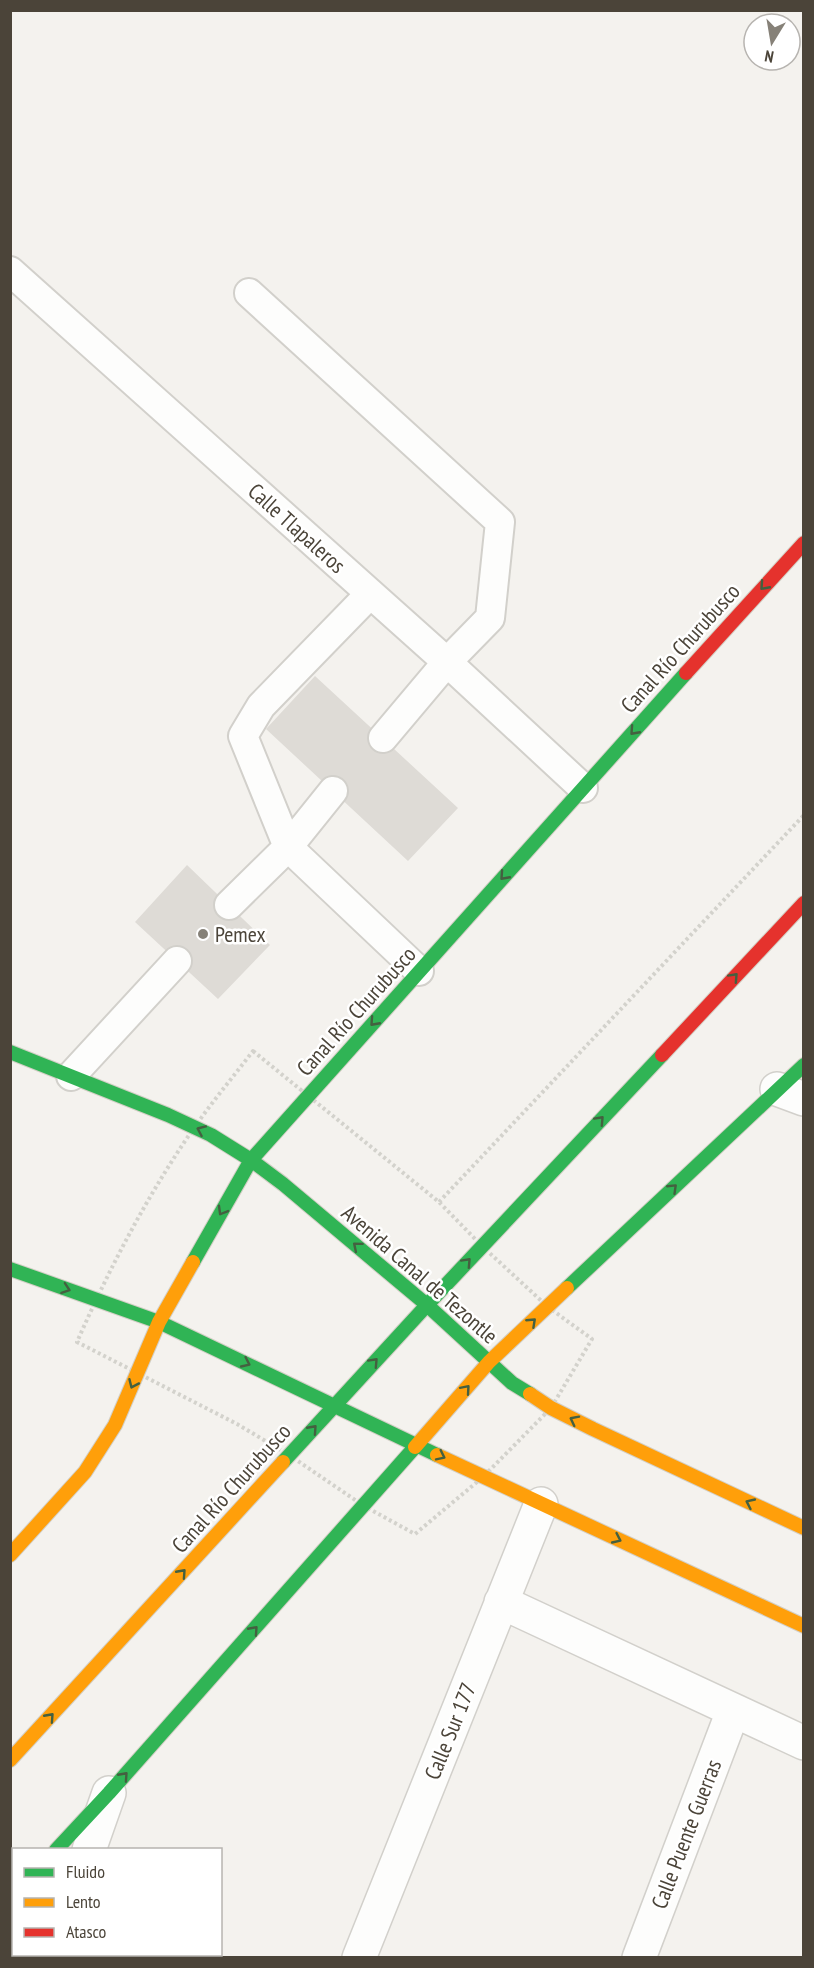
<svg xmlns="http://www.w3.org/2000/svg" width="814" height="1968" viewBox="0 0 814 1968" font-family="'PT Sans Narrow',sans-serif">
<rect width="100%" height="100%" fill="#f4f2ee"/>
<!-- building -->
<path fill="#dedbd6" d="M315 676 458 808 408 861 266 729Z
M187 865 270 945 218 999 135 922Z"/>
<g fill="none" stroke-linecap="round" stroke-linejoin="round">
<!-- lane casing -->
<g stroke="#d2d0cb" stroke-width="32">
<path id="lane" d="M10 271 447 662 583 788
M249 293 500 522 490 618 447 662 383 738
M333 791 288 847 243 736 261 706 370 594
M229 905 288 847 419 971
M71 1076 177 961"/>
</g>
<!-- street casing -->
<g stroke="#d2d0cb" stroke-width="36">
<path id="street" d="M777 1089 804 1099
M501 1602 804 1743
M89 1850 109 1793
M51 1958 52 1954
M359 1958 541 1504
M639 1958 733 1711"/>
</g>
<!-- fast casing -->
<g stroke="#d3cfc5" stroke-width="16">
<path id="fast" d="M10 1052 168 1115 211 1135 251 1160 283 1184 427 1305 512 1383 530 1394
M193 1262 251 1160 686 673
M10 1269 159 1322 437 1455
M567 1288 804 1065
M283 1462 427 1305 662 1055
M56 1850 109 1793 415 1447
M10 1899 14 1896"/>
</g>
<!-- slow casing -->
<g stroke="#d3cfc5" stroke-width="16">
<path id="slow" d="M530 1394 551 1408 593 1429 804 1528
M415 1447 489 1362 567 1288
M437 1455 804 1626
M10 1555 85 1472 115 1425 159 1322 193 1262
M10 1760 283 1462"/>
</g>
<!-- jam casing -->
<g stroke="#d3cfc5" stroke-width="16">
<path id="jam" d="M686 673 804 543
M662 1055 804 903"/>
</g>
<!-- path -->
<path stroke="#d3d2cc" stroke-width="4" stroke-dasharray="3 3" stroke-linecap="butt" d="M253 1051 439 1202 482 1246 548 1307 592 1339 551 1408 483 1477 415 1534 364 1506 289 1455 237 1424 77 1342C109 1269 148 1194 194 1128 212 1102 233 1077 253 1051Z
M439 1202 804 815"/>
<!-- lane -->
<use href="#lane" stroke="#fdfdfc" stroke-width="28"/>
<!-- street -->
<use href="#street" stroke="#fdfdfc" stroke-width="33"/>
<!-- fast -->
<use href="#fast" stroke="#30b455" stroke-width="14"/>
<!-- slow -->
<use href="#slow" stroke="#ff9f0a" stroke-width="14"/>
<!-- jam -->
<use href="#jam" stroke="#e5322d" stroke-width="14"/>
</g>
<!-- one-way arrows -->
<defs><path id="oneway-chevron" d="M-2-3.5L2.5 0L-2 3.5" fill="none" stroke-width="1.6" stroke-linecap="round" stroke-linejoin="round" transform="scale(1.5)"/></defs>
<g stroke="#446040">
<use href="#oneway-chevron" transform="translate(764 586) rotate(132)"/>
<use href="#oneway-chevron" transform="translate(634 731) rotate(132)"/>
<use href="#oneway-chevron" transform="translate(504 876) rotate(132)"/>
<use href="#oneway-chevron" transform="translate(734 977) rotate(-47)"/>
<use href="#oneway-chevron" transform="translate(374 1022) rotate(132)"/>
<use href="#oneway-chevron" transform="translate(600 1120) rotate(-47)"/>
<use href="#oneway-chevron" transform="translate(201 1130) rotate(-156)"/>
<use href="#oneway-chevron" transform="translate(673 1188) rotate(-44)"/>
<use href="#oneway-chevron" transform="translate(222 1211) rotate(120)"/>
<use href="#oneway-chevron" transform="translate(357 1246) rotate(-140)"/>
<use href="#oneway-chevron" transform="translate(467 1262) rotate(-47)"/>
<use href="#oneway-chevron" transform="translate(66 1289) rotate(19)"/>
<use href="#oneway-chevron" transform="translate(532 1322) rotate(-43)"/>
<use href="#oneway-chevron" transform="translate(374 1362) rotate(-47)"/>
<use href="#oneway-chevron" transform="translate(246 1363) rotate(25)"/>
<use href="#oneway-chevron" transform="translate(133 1384) rotate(114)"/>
<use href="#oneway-chevron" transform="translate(466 1389) rotate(-49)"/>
<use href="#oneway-chevron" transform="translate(574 1420) rotate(-153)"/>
<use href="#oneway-chevron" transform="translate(313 1429) rotate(-48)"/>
<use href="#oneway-chevron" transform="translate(441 1456) rotate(26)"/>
<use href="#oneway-chevron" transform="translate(750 1503) rotate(-155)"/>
<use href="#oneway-chevron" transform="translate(617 1539) rotate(25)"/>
<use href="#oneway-chevron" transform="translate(182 1573) rotate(-48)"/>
<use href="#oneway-chevron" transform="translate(254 1630) rotate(-48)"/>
<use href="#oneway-chevron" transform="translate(50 1717) rotate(-48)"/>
<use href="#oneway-chevron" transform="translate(124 1776) rotate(-48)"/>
</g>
<!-- markers -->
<circle fill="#868178" stroke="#fff" stroke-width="2" cx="203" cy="934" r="6"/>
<g text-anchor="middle" stroke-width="5" stroke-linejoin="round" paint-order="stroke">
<!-- street labels -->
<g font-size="22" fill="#4b4439" stroke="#fff">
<text transform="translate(297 528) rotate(42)" y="8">Calle Tlapaleros</text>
<text transform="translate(680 648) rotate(-48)" y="8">Canal Río Churubusco</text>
<text transform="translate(356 1011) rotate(-48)" y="8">Canal Río Churubusco</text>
<text transform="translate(420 1274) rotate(41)" y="8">Avenida Canal de Tezontle</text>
<text transform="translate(231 1488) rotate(-48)" y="8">Canal Río Churubusco</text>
<text transform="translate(450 1731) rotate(-68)" y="8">Calle Sur 177</text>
<text transform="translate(686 1834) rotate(-69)" y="8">Calle Puente Guerras</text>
</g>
<!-- poi labels -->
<g font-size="22" fill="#4b4439" stroke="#fff" text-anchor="start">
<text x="215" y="942">Pemex</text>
</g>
</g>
<!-- border -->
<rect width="814" height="1968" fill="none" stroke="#4b4439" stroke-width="24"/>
<!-- legend -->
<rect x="12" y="1848" width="210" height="108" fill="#ffffff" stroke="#b7b4b0" stroke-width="1.5"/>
<rect x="24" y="1868" width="30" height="9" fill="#30b455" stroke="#b7b4b0" stroke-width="1.5"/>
<text x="66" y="1878" font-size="18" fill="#4b4439">Fluido</text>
<rect x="24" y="1898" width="30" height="9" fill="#ff9f0a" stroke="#b7b4b0" stroke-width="1.5"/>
<text x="66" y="1908" font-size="18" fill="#4b4439">Lento</text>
<rect x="24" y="1928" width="30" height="9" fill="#e5322d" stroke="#b7b4b0" stroke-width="1.5"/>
<text x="66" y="1938" font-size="18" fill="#4b4439">Atasco</text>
<!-- north arrow -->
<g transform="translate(772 42) rotate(191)"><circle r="28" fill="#ffffff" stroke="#b7b4b0" stroke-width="1.5"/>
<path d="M0-4.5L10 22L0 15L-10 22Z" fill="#868178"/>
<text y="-9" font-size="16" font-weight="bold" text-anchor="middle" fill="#4b4439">N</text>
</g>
</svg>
